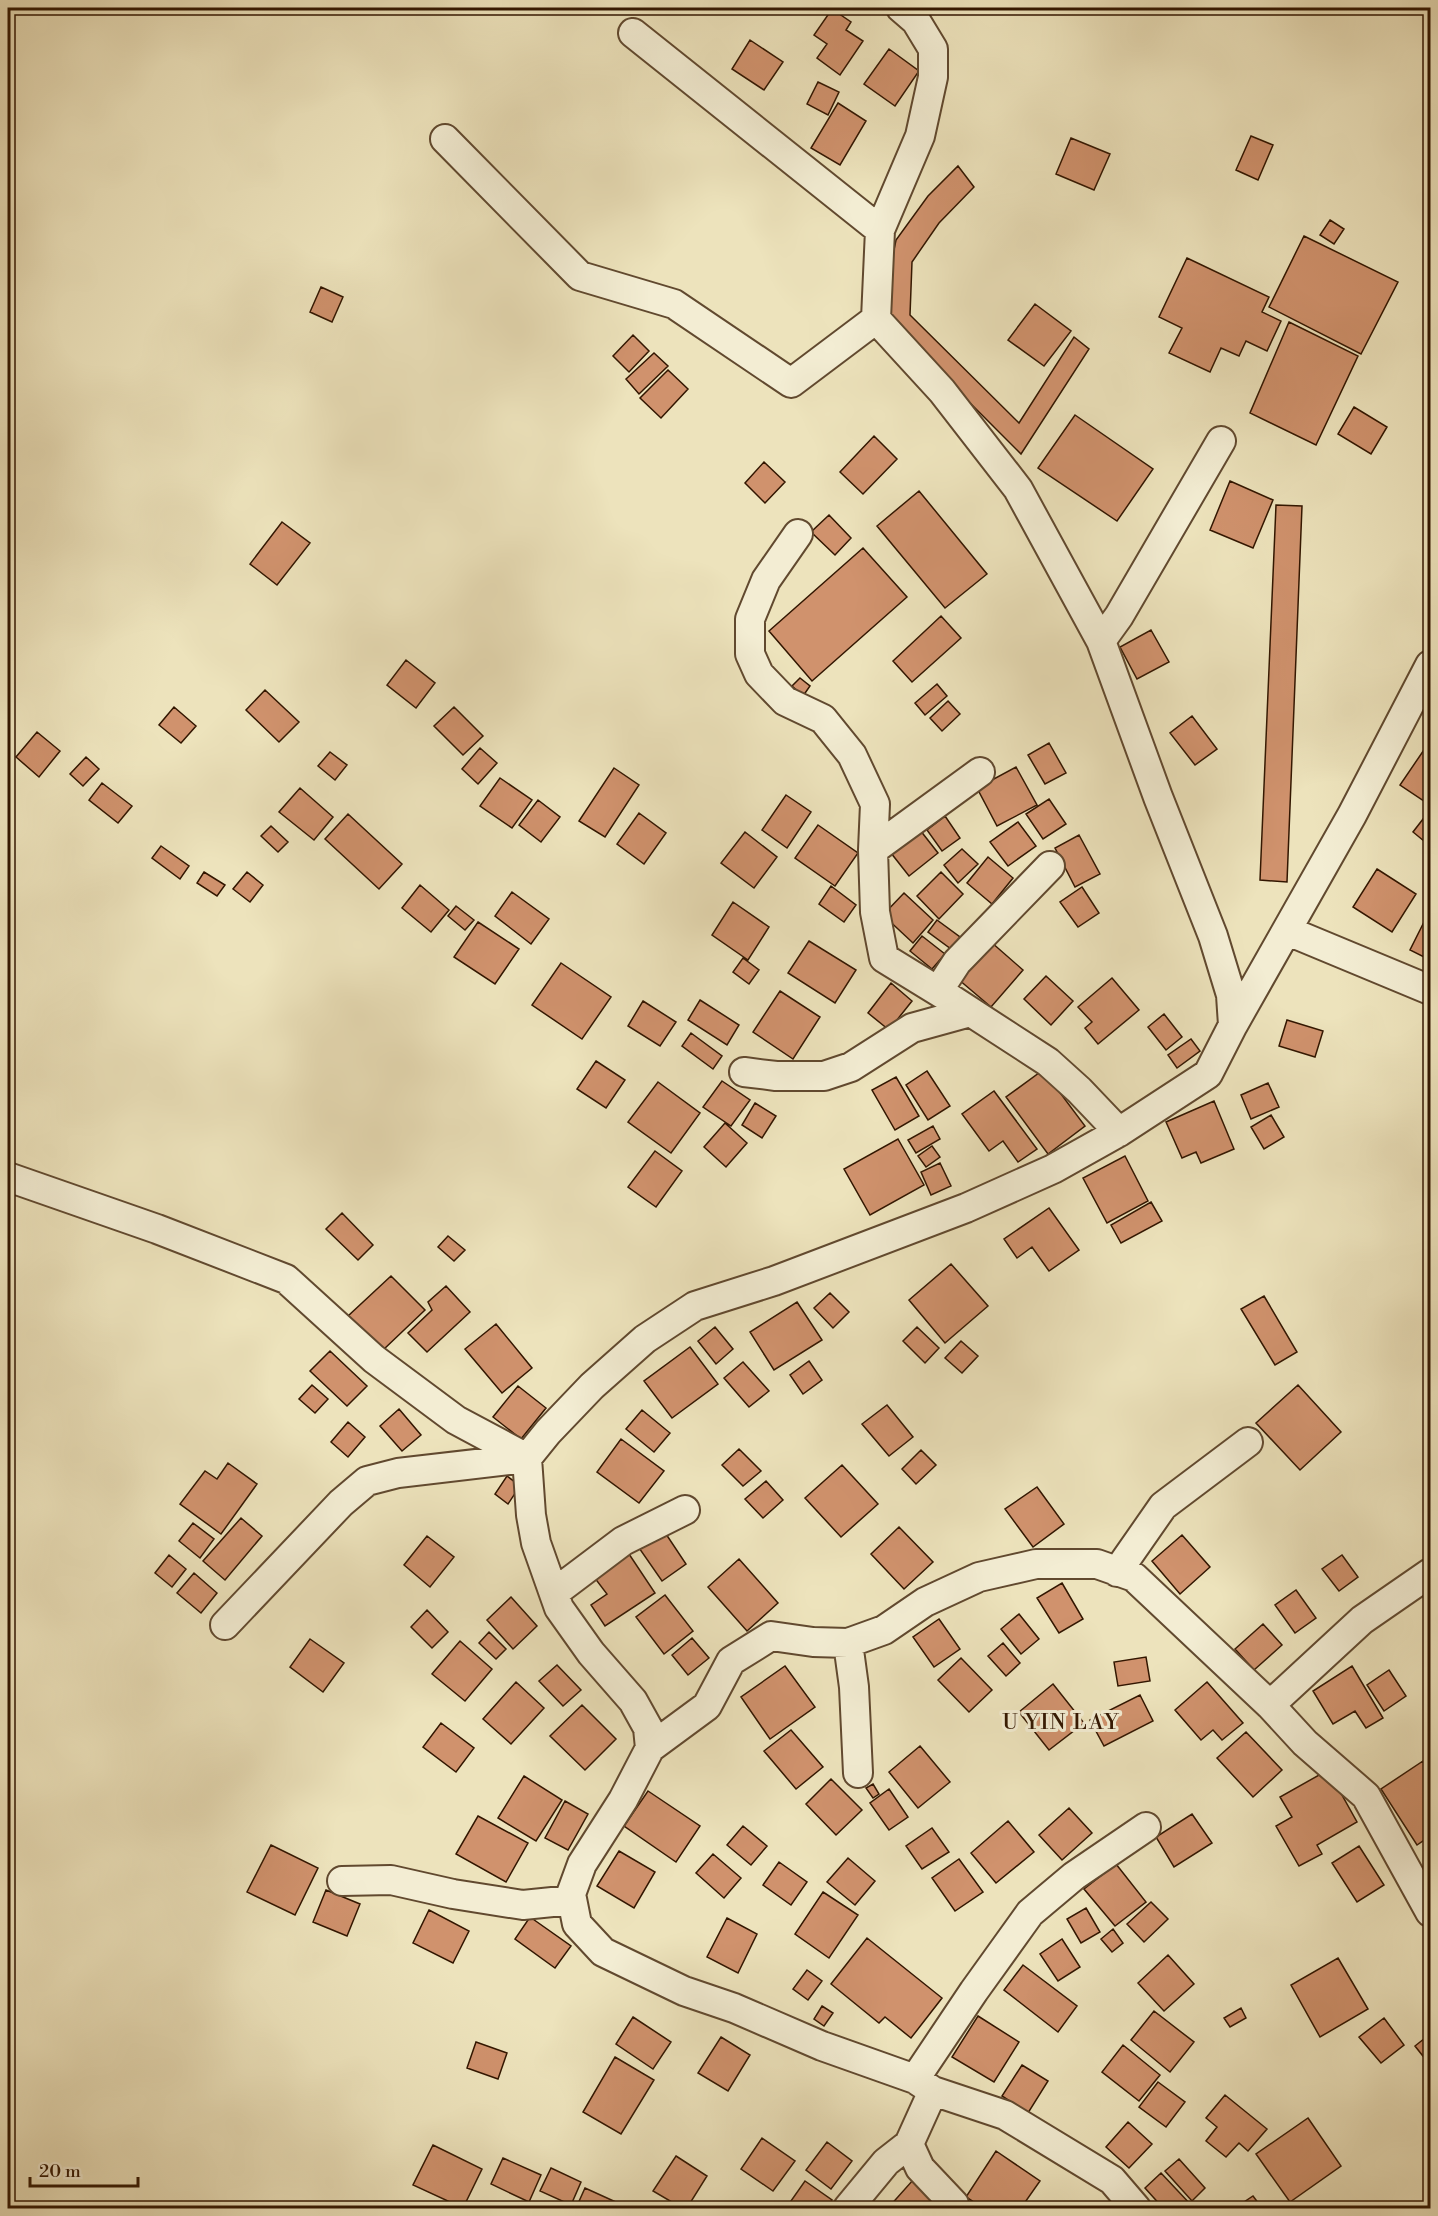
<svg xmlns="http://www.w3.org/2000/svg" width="1438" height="2216" viewBox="0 0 1438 2216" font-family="'Libre Bodoni',serif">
<rect width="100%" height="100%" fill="#ede3bc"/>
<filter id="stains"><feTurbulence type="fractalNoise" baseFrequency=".00333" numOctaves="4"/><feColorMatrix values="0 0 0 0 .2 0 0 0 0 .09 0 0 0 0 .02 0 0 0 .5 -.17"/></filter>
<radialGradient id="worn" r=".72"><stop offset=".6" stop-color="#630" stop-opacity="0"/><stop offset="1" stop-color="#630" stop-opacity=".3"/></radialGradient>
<!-- building -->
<path fill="#d0926d" stroke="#321600" stroke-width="1.5" d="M832 9 851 22 846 30 863 41 840 75 817 58 827 44 814 35Z
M750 40 783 62 764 90 732 69Z
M889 49 919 71 895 106 864 84Z
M818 82 839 92 828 115 807 104Z
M838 103 866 121 840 165 811 148Z
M1251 136 1273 145 1258 180 1236 170Z
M1071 138 1110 154 1094 190 1056 174Z
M958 166 974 187 939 223 912 262 910 315 1019 423 1074 337 1089 349 1021 454 890 323 888 279 896 240 928 196Z
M1330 220 1344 229 1334 244 1320 235Z
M1304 236 1398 282 1361 354 1269 307Z
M1187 258 1269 297 1262 312 1281 321 1267 351 1246 341 1239 356 1221 348 1210 372 1169 353 1182 328 1159 317Z
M321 287 343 297 332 322 310 312Z
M1035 304 1071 331 1044 366 1008 340Z
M1289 322 1358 356 1316 445 1250 413Z
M633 335 649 351 629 372 613 356Z
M654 353 668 366 639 394 626 379Z
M668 370 688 389 661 418 640 398Z
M1354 407 1387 427 1371 454 1338 434Z
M1075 415 1153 469 1117 521 1038 468Z
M874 436 897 459 863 494 840 472Z
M764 462 785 482 765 503 745 483Z
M1230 481 1273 500 1253 548 1210 530Z
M919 491 987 574 945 608 877 526Z
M1276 505 1302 506 1287 882 1260 880Z
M829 515 851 538 835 555 811 532Z
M282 522 310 543 277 585 250 564Z
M863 548 907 597 812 681 769 631Z
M941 616 961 638 912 682 893 661Z
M1151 630 1169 662 1137 679 1120 647Z
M406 660 435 683 416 708 387 685Z
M800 678 810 686 803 696 792 686Z
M937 684 947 696 925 715 915 703Z
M265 690 299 722 279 742 246 710Z
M948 701 960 714 942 731 930 718Z
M174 707 196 726 181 743 159 725Z
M454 707 483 736 463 755 434 726Z
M1192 716 1217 749 1195 765 1170 733Z
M37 732 60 751 39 777 16 757Z
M1049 743 1066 773 1045 784 1028 755Z
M1428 744 1430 746V805L1400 785Z
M480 748 497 763 478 784 462 769Z
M330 752 347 765 335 780 318 766Z
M86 757 99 769 83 786 70 774Z
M1016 767 1037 805 997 826 977 788Z
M614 768 639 785 605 837 579 821Z
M500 778 532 800 512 828 480 806Z
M102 783 132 806 118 823 89 800Z
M300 788 333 817 314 840 279 812Z
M786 795 811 812 787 848 762 830Z
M1049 799 1066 824 1043 839 1026 814Z
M538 800 560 817 541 842 519 825Z
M1430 810V846L1413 832Z
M639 813 666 833 644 864 617 844Z
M348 814 402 864 379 889 325 839Z
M945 816 960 838 942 851 927 830Z
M1018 822 1036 846 1008 866 990 842Z
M818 825 858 853 835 886 795 858Z
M271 826 288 842 278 852 261 836Z
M920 830 938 853 909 876 891 853Z
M745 832 777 857 754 888 721 863Z
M1079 835 1100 874 1075 887 1055 848Z
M161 846 189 866 180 879 152 858Z
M962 849 978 864 958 883 944 865Z
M988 857 1013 878 992 904 967 883Z
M1377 869 1416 894 1392 932 1353 907Z
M204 872 225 885 217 896 197 883Z
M247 872 263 885 250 902 233 889Z
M941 872 963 894 939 919 917 896Z
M420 885 449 910 431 932 402 908Z
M831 886 856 905 844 922 819 904Z
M1082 887 1099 913 1078 927 1060 902Z
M512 892 549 919 531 944 495 916Z
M904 893 933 920 913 943 883 915Z
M733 902 769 927 748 960 712 935Z
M456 906 474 920 465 930 448 916Z
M1430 910V949L1426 958 1410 950Z
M937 920 960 937 951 949 928 932Z
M478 922 519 949 495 984 454 957Z
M922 936 945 954 932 969 910 951Z
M809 941 856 970 835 1003 788 973Z
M991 942 1023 970 991 1007 958 979Z
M743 958 759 970 749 984 733 972Z
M561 963 611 997 582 1039 532 1005Z
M1046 976 1073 1001 1051 1025 1024 999Z
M1112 978 1139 1010 1098 1044 1085 1028 1092 1022 1078 1007Z
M891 983 912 1001 889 1030 868 1013Z
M780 991 820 1017 793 1059 753 1032Z
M700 1000 739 1025 727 1045 688 1020Z
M643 1001 676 1022 660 1046 628 1026Z
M1164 1014 1182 1037 1166 1050 1148 1027Z
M1287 1020 1323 1031 1315 1057 1279 1046Z
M691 1033 722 1056 713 1069 682 1046Z
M1191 1039 1200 1051 1177 1068 1168 1055Z
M596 1061 625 1080 606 1108 577 1089Z
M1043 1070 1085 1126 1048 1154 1006 1097Z
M927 1071 950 1106 928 1120 906 1085Z
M896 1077 919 1116 895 1130 872 1090Z
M722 1081 750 1100 731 1126 703 1107Z
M658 1082 700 1113 671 1153 628 1122Z
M1268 1083 1279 1107 1251 1119 1241 1095Z
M994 1091 1037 1149 1018 1162 1003 1141 989 1151 962 1114Z
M1214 1101 1234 1149 1201 1163 1196 1152 1182 1158 1166 1122Z
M755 1103 776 1116 762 1138 742 1125Z
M1271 1115 1284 1137 1264 1149 1251 1127Z
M725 1123 747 1143 726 1167 704 1147Z
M933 1126 940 1139 916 1153 908 1140Z
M898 1139 924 1185 870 1215 844 1169Z
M932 1146 940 1157 926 1167 918 1156Z
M655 1151 682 1171 656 1207 628 1187Z
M1125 1156 1148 1201 1107 1223 1083 1178Z
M940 1163 951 1186 931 1195 921 1172Z
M1151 1202 1162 1221 1121 1243 1111 1225Z
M1049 1208 1079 1250 1049 1271 1032 1247 1017 1258 1004 1239Z
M342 1213 373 1245 358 1260 326 1229Z
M448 1236 465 1250 454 1261 438 1247Z
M951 1264 988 1306 945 1343 909 1300Z
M391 1276 425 1310 382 1351 348 1316Z
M446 1286 470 1312 427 1352 408 1333 432 1310 428 1302Z
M830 1293 849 1312 833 1328 814 1308Z
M1264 1296 1297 1352 1275 1365 1241 1309Z
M797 1302 822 1340 774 1370 750 1332Z
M496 1324 532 1368 502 1393 465 1349Z
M715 1327 733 1349 716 1364 698 1341Z
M917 1327 939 1348 925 1363 903 1341Z
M961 1341 978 1356 962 1373 945 1358Z
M690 1347 718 1384 672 1418 644 1381Z
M330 1351 367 1386 347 1406 310 1371Z
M809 1361 822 1380 803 1394 790 1375Z
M743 1362 769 1391 749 1407 724 1378Z
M312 1385 328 1399 315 1413 299 1399Z
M1298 1385 1341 1432 1300 1470 1256 1423Z
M518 1386 546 1408 521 1439 493 1417Z
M887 1405 913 1437 889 1456 862 1424Z
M399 1409 421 1435 402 1451 380 1426Z
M642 1410 670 1433 654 1452 626 1429Z
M348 1422 365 1437 348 1457 331 1442Z
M621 1439 664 1471 639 1503 597 1472Z
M739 1449 761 1471 743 1486 722 1465Z
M921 1450 936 1465 916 1484 902 1469Z
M228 1463 257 1484 221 1534 180 1504 205 1471 217 1479Z
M842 1465 878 1504 841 1537 805 1498Z
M507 1476 520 1486 508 1504 495 1494Z
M766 1481 783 1500 763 1518 745 1499Z
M1037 1487 1064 1524 1033 1547 1005 1509Z
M241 1518 262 1536 225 1580 203 1561Z
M193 1523 214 1539 200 1558 179 1541Z
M899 1527 933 1562 904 1589 871 1554Z
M662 1528 686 1564 662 1581 637 1545Z
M1182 1535 1210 1567 1180 1594 1152 1561Z
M427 1536 454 1557 430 1587 404 1565Z
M629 1554 655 1593 605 1626 591 1605 607 1594 594 1577Z
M169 1555 186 1569 172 1587 155 1573Z
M1342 1555 1358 1577 1339 1591 1322 1569Z
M739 1559 778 1603 747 1631 708 1587Z
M194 1573 217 1593 201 1613 177 1593Z
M1062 1583 1083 1619 1059 1633 1037 1598Z
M1296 1590 1316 1618 1295 1633 1275 1605Z
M665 1595 693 1631 664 1654 636 1617Z
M511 1597 537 1626 513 1649 487 1620Z
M427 1610 448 1632 432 1648 411 1627Z
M1019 1614 1039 1639 1021 1654 1001 1629Z
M939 1619 960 1649 934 1667 913 1637Z
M1263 1624 1282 1645 1254 1670 1235 1649Z
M489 1632 506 1649 496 1659 479 1643Z
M692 1638 709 1658 688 1675 672 1655Z
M310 1639 344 1663 323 1692 290 1667Z
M460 1641 492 1669 465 1701 432 1674Z
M1003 1643 1020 1663 1006 1676 988 1656Z
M1146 1657 1150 1681 1118 1686 1114 1662Z
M961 1658 992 1690 969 1712 938 1680Z
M557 1665 581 1690 563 1706 539 1681Z
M785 1666 815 1707 770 1739 741 1697Z
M1352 1666 1383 1718 1366 1728 1355 1711 1333 1724 1313 1691Z
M1389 1670 1406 1696 1384 1711 1367 1685Z
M516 1682 544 1708 511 1744 483 1719Z
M1207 1682 1243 1723 1222 1740 1213 1730 1201 1740 1175 1710Z
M1053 1684 1084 1723 1049 1750 1019 1712Z
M1140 1695 1153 1721 1104 1746 1090 1720Z
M582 1705 616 1739 585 1770 550 1736Z
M441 1723 474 1748 456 1772 423 1747Z
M791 1730 823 1767 796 1789 764 1751Z
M1246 1732 1282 1770 1253 1797 1217 1758Z
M920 1746 950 1782 918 1808 889 1772Z
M1423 1761 1430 1773V1836L1417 1845 1381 1789Z
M1328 1770 1357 1822 1317 1845 1322 1854 1299 1866 1276 1826 1292 1817 1280 1797Z
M524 1776 562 1800 536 1841 498 1818Z
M831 1779 862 1810 836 1835 806 1804Z
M873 1784 879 1794 873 1798 866 1788Z
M889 1789 908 1817 889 1830 870 1803Z
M648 1791 700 1826 676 1862 624 1826Z
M565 1801 588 1814 568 1850 545 1838Z
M1069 1808 1092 1833 1062 1860 1039 1835Z
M1192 1814 1212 1843 1174 1867 1156 1837Z
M478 1816 528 1843 506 1882 456 1854Z
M1008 1821 1034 1852 996 1883 971 1853Z
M743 1826 767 1846 751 1865 727 1845Z
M932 1828 949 1852 922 1869 906 1846Z
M271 1845 318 1868 295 1915 247 1892Z
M1359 1846 1384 1885 1357 1902 1332 1863Z
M619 1851 655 1872 634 1908 597 1886Z
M713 1854 741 1878 724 1898 696 1873Z
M848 1858 875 1881 855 1905 827 1882Z
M959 1859 983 1892 955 1911 932 1878Z
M779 1862 807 1882 791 1905 763 1885Z
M1116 1864 1146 1902 1115 1926 1084 1889Z
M326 1890 360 1904 347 1936 313 1922Z
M823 1892 858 1915 829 1958 795 1934Z
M1151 1902 1168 1919 1144 1942 1127 1924Z
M1086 1908 1100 1932 1081 1943 1067 1919Z
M429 1910 469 1931 453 1963 413 1943Z
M530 1917 571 1946 555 1968 515 1939Z
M727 1918 757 1934 738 1973 707 1957Z
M1113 1929 1123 1943 1112 1952 1101 1939Z
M867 1938 942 1998 911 2038 885 2017 879 2023 831 1984Z
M1062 1939 1080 1967 1058 1981 1040 1954Z
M1168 1955 1194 1984 1164 2011 1138 1983Z
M1338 1958 1368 2009 1320 2037 1291 1985Z
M1023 1965 1077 2006 1058 2032 1004 1990Z
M807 1970 822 1981 808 2000 793 1989Z
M822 2006 833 2013 824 2026 814 2019Z
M1241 2008 1246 2018 1230 2027 1224 2018Z
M1154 2011 1194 2042 1170 2072 1131 2040Z
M978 2016 1019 2042 994 2082 952 2057Z
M633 2017 671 2042 653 2069 616 2044Z
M1384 2018 1404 2045 1381 2063 1359 2037Z
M1430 2034V2065L1415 2046Z
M721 2037 750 2055 728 2091 698 2073Z
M476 2042 507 2053 498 2079 467 2068Z
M1123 2045 1160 2075 1139 2101 1102 2072Z
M615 2057 654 2080 621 2134 583 2112Z
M1022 2065 1048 2081 1028 2113 1002 2096Z
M1158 2082 1185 2102 1166 2127 1139 2107Z
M1225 2095 1267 2129 1248 2151 1239 2143 1226 2157 1206 2141 1217 2127 1206 2118Z
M1308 2118 1341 2166 1290 2202 1256 2154Z
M1128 2122 1152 2144 1129 2168 1106 2147Z
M762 2138 795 2161 773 2191 741 2169Z
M827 2142 852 2161 831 2189 806 2170Z
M433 2145 482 2169 463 2208 413 2185Z
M996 2151 1040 2181 1021 2208H983L966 2197Z
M676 2156 707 2176 687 2208H682L653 2191Z
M503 2158 541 2175 529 2202 491 2184Z
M1179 2159 1205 2188 1192 2201 1165 2171Z
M551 2168 581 2182 571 2205 540 2191Z
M1161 2173 1193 2207 1191 2208H1163L1145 2188Z
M913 2180 939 2208H888Z
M805 2181 832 2200 826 2208H786Z
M1430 2186V2199L1425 2189Z
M585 2188 629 2208H576Z
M1253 2196 1262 2208H1235Z"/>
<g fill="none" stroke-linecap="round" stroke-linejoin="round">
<!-- minor casing -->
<g stroke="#61492f" stroke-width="32">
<path id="minor" d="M633 33 880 230 920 136 933 77V49L916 21 901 8
M445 139 580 276 674 304 791 383 876 319 880 230
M876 319 942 391 1018 489 1101 641 1158 797 1213 936 1231 995 1233 1025 1208 1074 1119 1132 1053 1169 966 1208 774 1281 695 1306 645 1339 592 1386 548 1432 527 1458 531 1515 536 1543 559 1608 591 1653 633 1701 648 1728 650 1748 623 1800 582 1864 571 1894 577 1924 603 1952 684 1991 734 2008 822 2046 915 2079 933 2091 1005 2115 1112 2180 1136 2208
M798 534 766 580 750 619V654L759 674 785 701 823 719 852 755 875 804 873 850 875 912 884 958 954 1001 1048 1062 1079 1090 1119 1132
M1101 641 1119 616 1221 441
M873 850 980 772
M1288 931 1430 990
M938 991 957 962 1050 866
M1233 1025 1352 815 1430 665
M744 1072 776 1076H824L851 1067 912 1028 970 1012
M8 1177 157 1229 286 1279 374 1359 456 1420 527 1458
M1117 1572 1163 1506 1248 1442
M554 1593 623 1541 685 1510
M225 1625 341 1503 367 1481 398 1473 527 1458
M848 1643 854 1687 858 1773
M1270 1705 1362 1620 1430 1573
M650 1748 707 1706 731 1661 771 1636 813 1642 848 1643 884 1630 925 1602 979 1577 1036 1564H1097L1134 1577 1270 1705 1305 1743 1366 1796 1430 1912
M342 1881 391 1880 453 1894 523 1905 572 1900
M915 2079 974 1991 1030 1913 1074 1876 1146 1827
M909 2144 920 2168 954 2204 950 2208
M848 2208 886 2162 909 2144 933 2091"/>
</g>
<!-- minor -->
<use href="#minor" stroke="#f3edd3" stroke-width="28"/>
</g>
<g text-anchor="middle" stroke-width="6" stroke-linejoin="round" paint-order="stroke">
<!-- quarter labels -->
<g font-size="21" letter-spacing="1.5" fill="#321600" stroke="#f3edd3">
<text x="1061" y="1729">U YIN LAY</text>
</g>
</g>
<!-- margin -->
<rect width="1438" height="2216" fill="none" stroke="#ede3bc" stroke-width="30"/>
<rect x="9" y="9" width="1420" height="2198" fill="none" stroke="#321600" stroke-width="3"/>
<rect x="15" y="15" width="1408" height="2186" fill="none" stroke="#321600" stroke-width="1.5"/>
<!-- scale -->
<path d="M30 2177v9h108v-9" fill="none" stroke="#321600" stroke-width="3"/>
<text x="39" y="2177" font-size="18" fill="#321600" stroke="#f3edd3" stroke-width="4.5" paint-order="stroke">20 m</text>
<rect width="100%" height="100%" filter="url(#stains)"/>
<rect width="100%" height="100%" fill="url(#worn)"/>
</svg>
